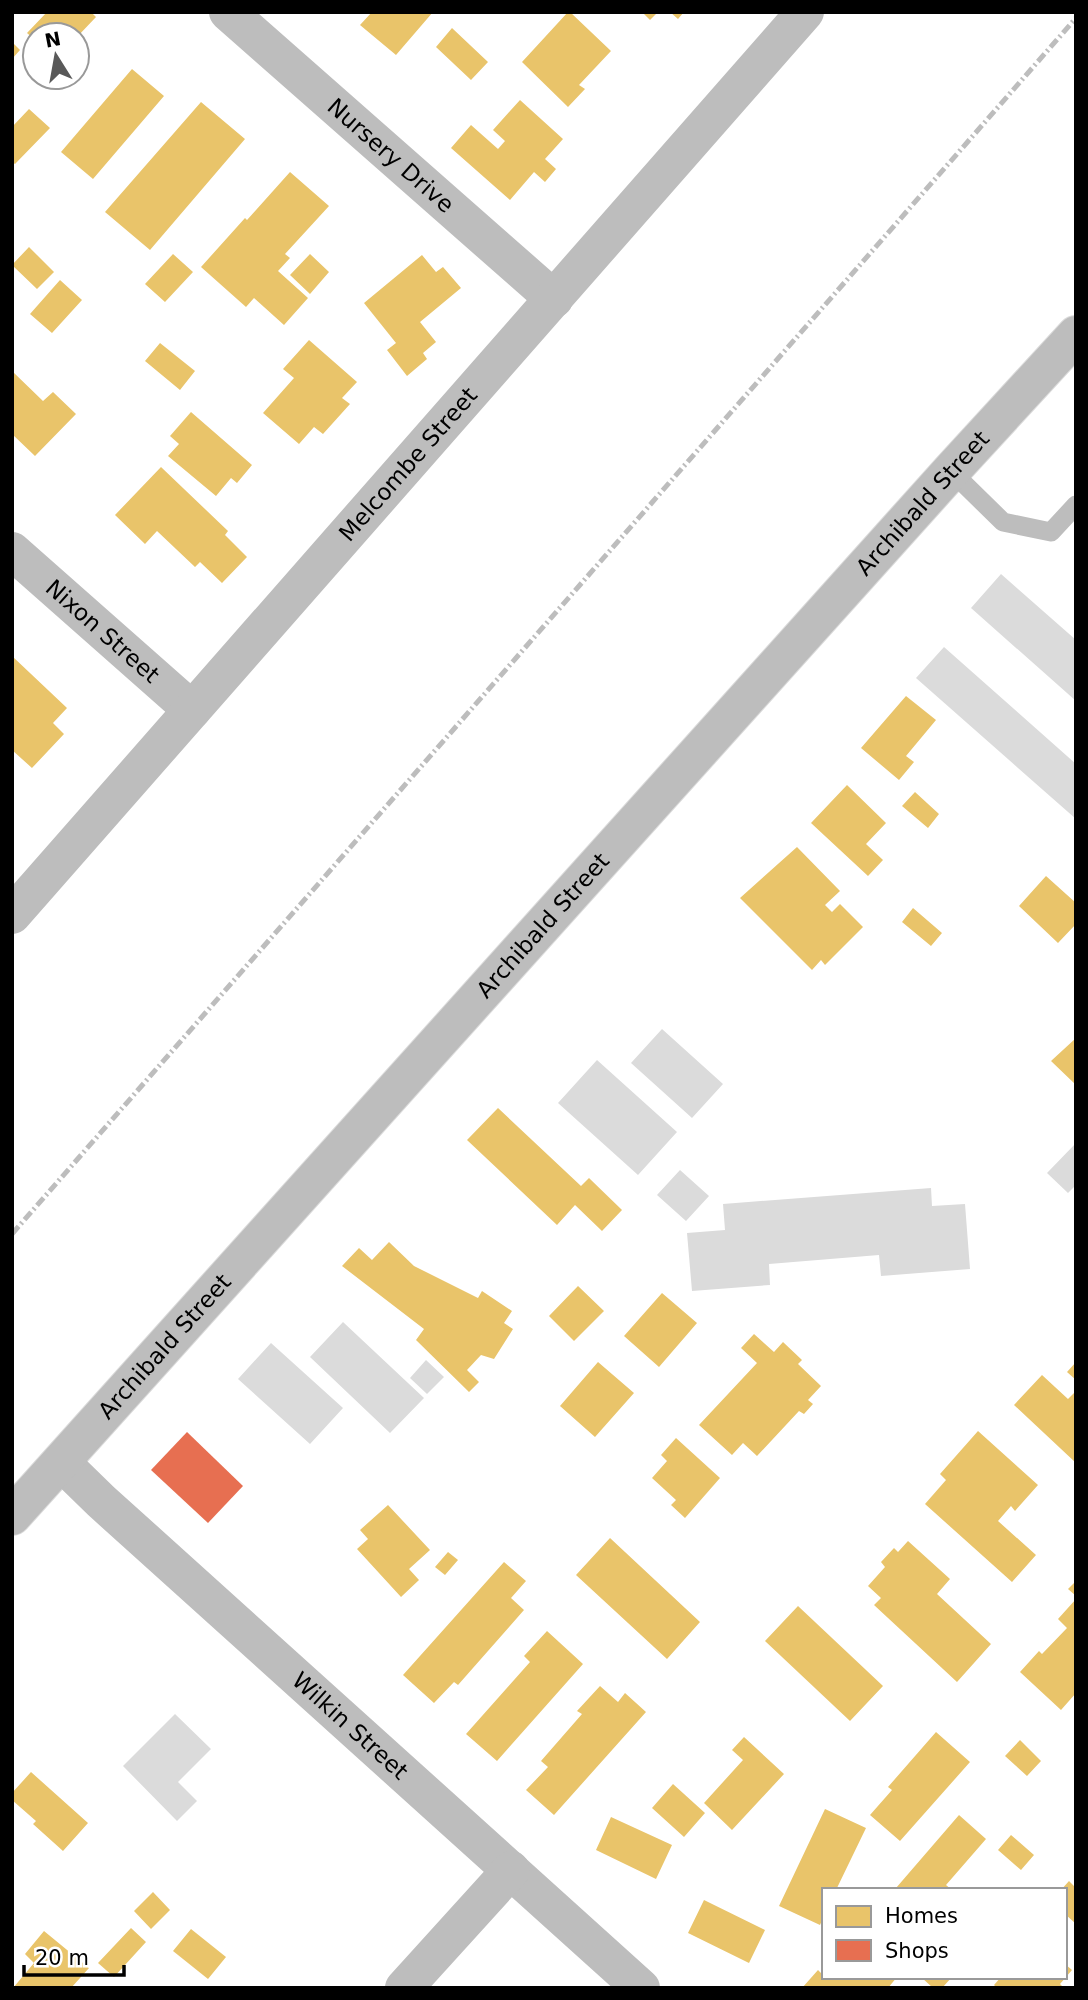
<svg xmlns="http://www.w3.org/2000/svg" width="1088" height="2000" viewBox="0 0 1088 2000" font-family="'DejaVu Sans',sans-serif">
<rect width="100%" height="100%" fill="#fff"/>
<!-- homes -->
<path fill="#e9c46a" d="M47 12H91L96 17 77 37V35H35V40L27 33Z
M372 12H433L396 55 360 25Z
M568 12H570L611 51 579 85 585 89 568 107 522 62Z
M642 12H658L650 20Z
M670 12H684L678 19Z
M452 28 488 62 471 80 436 47Z
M12 42 20 50 12 59Z
M132 69 164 96 93 179 61 152Z
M520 100 563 139 545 159 556 169 545 182 534 172 510 200 451 148 471 125 498 149 505 141 493 130Z
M201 102 245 139 150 250 105 212Z
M29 109 50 128 15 164 12 162V127Z
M290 172 329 206 285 254 290 258 278 271 308 298 284 325 254 298 246 307 201 267 245 218 247 220Z
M29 247 54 272 37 289 12 265Z
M173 254 193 272 165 302 145 284Z
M310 254 329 272 310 294 290 275Z
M422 255 436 272 443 267 461 288 420 322 436 342 423 353 427 359 407 376 387 350 396 343 364 303Z
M60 280 82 300 52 333 30 314Z
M309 340 357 382 342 398 350 404 323 434 314 427 299 444 263 413 294 378 283 369Z
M160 343 195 371 180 390 145 361Z
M12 371 43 401 53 392 76 414 35 456 12 434Z
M191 412 252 465 237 483 231 478 216 496 168 456 179 444 170 436Z
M161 467 228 531 225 535 247 557 222 583 200 562 195 567 157 531 145 544 115 515Z
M12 656 67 708 53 723 64 734 32 768 12 750Z
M906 696 936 720 906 756 914 762 899 780 861 748Z
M847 785 886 823 866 844 883 860 868 876 811 823Z
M915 792 939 814 928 828 902 806Z
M797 847 840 891 825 905 832 912 840 904 863 927 825 965 821 960 812 970 740 898Z
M1046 876 1076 903V924L1058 943 1019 906Z
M913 908 942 933 931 946 902 922Z
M1076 1038V1085L1051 1061Z
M498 1108 581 1186 589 1178 622 1210 602 1231 575 1205 557 1225 467 1140Z
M389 1242 414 1266 478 1298 482 1291 512 1311 504 1323 513 1329 494 1359 481 1355 467 1370 479 1382 469 1392 416 1340 424 1329 342 1266 359 1248 372 1260Z
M578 1286 604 1311 574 1341 549 1316Z
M662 1293 697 1323 659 1367 624 1336Z
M754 1334 774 1352 783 1342 802 1360 798 1364 821 1386 808 1400 813 1404 804 1414 799 1411 757 1456 743 1443 732 1455 699 1425 757 1363 741 1348Z
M598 1362 634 1393 595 1437 560 1406Z
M1076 1362V1380L1067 1372Z
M1042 1375 1068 1399 1076 1391V1463L1014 1405Z
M978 1431 1038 1485 1015 1511 1011 1506 998 1521 1036 1555 1012 1582 925 1504 946 1480 940 1474Z
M676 1438 720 1478 685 1518 671 1505 676 1500 652 1478 667 1461 661 1455Z
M388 1505 430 1550 409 1569 419 1580 401 1597 357 1549 368 1539 360 1530Z
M610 1538 700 1622 667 1659 576 1575Z
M908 1541 950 1579 937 1594 991 1644 957 1682 874 1605 881 1598 868 1586 885 1567 881 1562 894 1548 898 1552Z
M448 1552 458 1560 445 1575 435 1567Z
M504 1562 526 1581 511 1598 524 1610 458 1685 454 1682 434 1703 403 1675Z
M1076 1581V1596L1068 1589Z
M1076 1599V1693L1061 1710 1020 1672 1039 1651 1042 1654 1067 1628 1058 1619Z
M798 1606 883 1686 850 1721 765 1641Z
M547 1631 583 1664 497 1761 466 1734 530 1662 524 1656Z
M600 1686 618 1702 625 1693 646 1712 554 1815 526 1790 548 1767 541 1761 582 1714 577 1711Z
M936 1732 970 1762 900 1841 870 1815 892 1790 888 1787Z
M744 1737 784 1774 732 1830 704 1803 743 1760 732 1750Z
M1020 1740 1041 1761 1027 1776 1005 1756Z
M31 1772 88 1823 63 1851 33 1824 36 1821 12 1800V1793Z
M673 1784 705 1813 684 1837 652 1808Z
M825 1809 866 1828 836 1890H824V1916L820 1925 779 1906Z
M959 1815 986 1839 946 1885 952 1890H898L896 1888Z
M611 1817 672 1845 656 1879 596 1850Z
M1011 1835 1034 1855 1021 1870 998 1850Z
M1069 1881 1076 1888V1924L1065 1914V1890H1061Z
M153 1892 170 1910 151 1929 134 1911Z
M704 1900 765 1930 749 1963 688 1933Z
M131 1928 146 1942 114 1977 98 1963Z
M191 1929 226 1957 208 1979 173 1951Z
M44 1931 89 1968 71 1988H13L34 1963 25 1954Z
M1065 1964 1072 1970 1060 1984 1062 1986 1060 1988H997L994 1985 1001 1977H1065Z
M818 1970 828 1980 831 1977H897L888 1988H802Z
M921 1977H952L942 1988H933Z"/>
<!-- shops -->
<path fill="#e76f51" d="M187 1432 243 1486 208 1523 151 1470Z"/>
<!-- building -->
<path fill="#dbdbdb" d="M1001 574 1076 640V701L971 608Z
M944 647 1076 764V819L916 678Z
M662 1029 723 1084 692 1118 631 1063Z
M597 1060 677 1132 638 1175 558 1103Z
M1076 1143V1185L1068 1193 1047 1173Z
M680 1170 709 1196 686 1221 657 1195Z
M931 1188 932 1206 965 1204 970 1269 881 1276 879 1255 769 1264 770 1285 692 1291 687 1233 725 1230 723 1204Z
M343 1322 424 1398 390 1433 310 1357Z
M271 1343 343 1408 310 1444 238 1379Z
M426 1360 444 1377 427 1394 410 1378Z
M175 1714 211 1749 178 1782 197 1801 177 1821 123 1766Z"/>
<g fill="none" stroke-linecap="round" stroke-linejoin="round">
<!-- highway casing -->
<g stroke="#dbdbdb" stroke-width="40">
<g id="highway">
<path id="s5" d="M12 1516 951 471 1076 335"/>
</g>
</g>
<!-- lane -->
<path stroke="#bdbdbd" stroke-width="19" d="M951 471 1003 522 1051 532 1076 505"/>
<!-- street -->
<g stroke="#bdbdbd" stroke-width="38">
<path id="s1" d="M228 12 554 299"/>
<path id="s2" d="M12 551 192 710"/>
<path id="s3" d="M12 915 805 12"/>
<path id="s4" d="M62 1463 101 1501 641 1988"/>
<path d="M404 1988 511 1870"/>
</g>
<!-- highway -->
<use href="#highway" stroke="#bdbdbd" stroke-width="38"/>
<!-- rail -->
<path stroke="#bdbdbd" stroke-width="5" stroke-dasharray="10 3.5 2 3.5" stroke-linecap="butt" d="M12 1234 1076 18"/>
</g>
<g text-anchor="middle" stroke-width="7" stroke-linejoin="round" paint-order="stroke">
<!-- street labels -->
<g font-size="23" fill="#000" stroke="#fff">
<text dy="8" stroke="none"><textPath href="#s1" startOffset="217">Nursery Drive</textPath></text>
<text dy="8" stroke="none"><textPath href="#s3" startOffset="600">Melcombe Street</textPath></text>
<text dy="8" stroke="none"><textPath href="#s5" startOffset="1362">Archibald Street</textPath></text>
<text dy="8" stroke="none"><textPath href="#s2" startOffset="121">Nixon Street</textPath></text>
<text dy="8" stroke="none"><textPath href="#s5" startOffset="794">Archibald Street</textPath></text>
<text dy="8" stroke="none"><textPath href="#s5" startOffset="228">Archibald Street</textPath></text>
<text dy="8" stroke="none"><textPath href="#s4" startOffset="390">Wilkin Street</textPath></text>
</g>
</g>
<!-- border -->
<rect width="1088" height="2000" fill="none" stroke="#000000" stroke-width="28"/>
<!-- legend -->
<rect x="822" y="1888" width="245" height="91" fill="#ffffff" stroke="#999999" stroke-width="2"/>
<rect x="836" y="1906" width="35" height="21" fill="#e9c46a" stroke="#999999" stroke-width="2"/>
<text x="885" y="1923" font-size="21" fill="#000000">Homes</text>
<rect x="836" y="1940" width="35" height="21" fill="#e76f51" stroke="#999999" stroke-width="2"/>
<text x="885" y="1958" font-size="21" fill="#000000">Shops</text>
<!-- north arrow -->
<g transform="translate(56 56) rotate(349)"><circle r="33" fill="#ffffff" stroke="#999999" stroke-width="2"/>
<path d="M0-5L12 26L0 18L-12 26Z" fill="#595959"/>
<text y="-10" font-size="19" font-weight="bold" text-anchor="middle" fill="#000000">N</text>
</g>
<!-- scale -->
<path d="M24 1965v10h100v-10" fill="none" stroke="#000000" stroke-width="3.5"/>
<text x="35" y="1965" font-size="21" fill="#000000" stroke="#ffffff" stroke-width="5" paint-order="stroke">20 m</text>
</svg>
